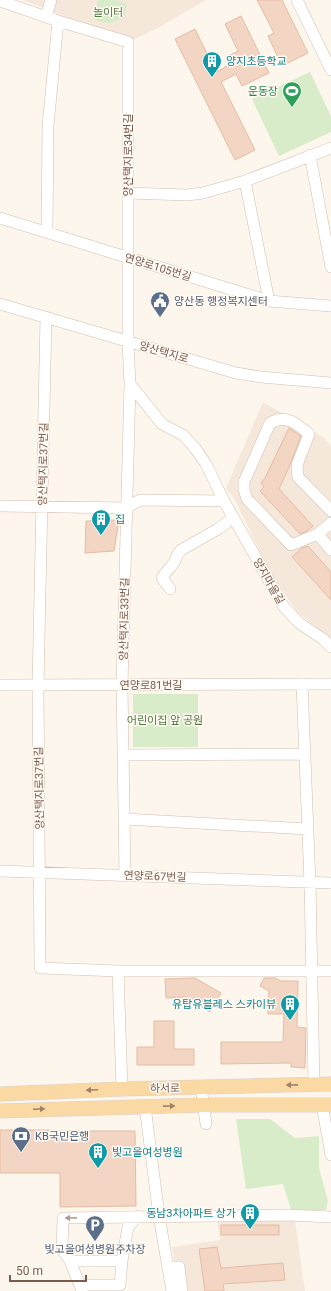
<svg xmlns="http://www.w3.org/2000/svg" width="331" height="1291" viewBox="0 0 331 1291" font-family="Roboto,'Noto Sans KR',sans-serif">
<rect width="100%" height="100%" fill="#fdf6ec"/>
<!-- residential -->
<path fill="#f5e8da" d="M23 0H206L156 29 128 42Z
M263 402 324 438 331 446V639L297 612 272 576 235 500 226 488Z
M217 1221H295L305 1291H180L172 1247 220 1240Z"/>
<!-- green -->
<path fill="#d8ecc9" d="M98 0H114L127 4 125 15C111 25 110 25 93 19Z
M310 72 331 116V132L279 156 252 99Z
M133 694H198V747H133Z
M236 1119H270L295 1138 319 1136V1168L328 1201 326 1210H291L283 1184 246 1189Z"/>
<!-- building -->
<path fill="#f3d5c3" stroke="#e6bba3" d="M257 0H282L308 53 282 66 268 36 274 33Z
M241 16 269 73 242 86 236 74 221 82 255 150 235 160 175 39 195 29 216 72 233 63 230 55 238 51 225 24Z
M289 428 301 436 290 465 279 489 313 526 307 531 300 534 260 491 264 487 261 483 265 478Z
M119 520 114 551 85 553 86 521Z
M308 546 331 572V600L292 557 302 548Z
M195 978 221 993 210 1012 185 997 166 998 165 979Z
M264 978H275L281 981H298L297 1027 306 1028 305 1068 291 1067V1063L221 1064V1042H283L284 1014H268L269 991 260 986Z
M154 1021H174V1049H194V1065H137V1047H154Z
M0 1130H52V1131H135L136 1206 60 1207V1173H0Z
M221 1225H279V1235H221Z
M217 1247 221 1268 283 1263 285 1280 223 1284 224 1291H205L199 1249Z"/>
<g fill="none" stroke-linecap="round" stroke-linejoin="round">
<!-- minor casing -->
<g stroke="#d1beb0" stroke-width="12">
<path id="minor" d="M297 0 331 70
M0 1 58 21 128 42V342L130 384 122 685 125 875
M46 17 51 0
M310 155 331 267
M245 181 269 301
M128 193 187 195 203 193 245 181 331 148
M0 218 269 301 331 306
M47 232 48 126 58 21
M0 304 236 373 261 377 331 383
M46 317 38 685 40 968 118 971H331
M130 384 162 424 183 435 195 448 206 464 224 501 284 607 299 623 323 639 331 647
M0 506 126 508 140 500 224 501
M331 523 318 534 331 550
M318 534 291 545 247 499 244 489V482L270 423C286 414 296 423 309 434L297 465 298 477 331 511
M170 589 162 578C165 573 169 569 173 564 177 559 175 556 181 550L218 529 233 518
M302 684 310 883 314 1084
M0 685 331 684
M123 755 305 754
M124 819 308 829
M0 871 331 883
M118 971 122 1089
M201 1087 206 1124
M322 1105 331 1155
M145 1106 159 1216 172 1291
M70 1261H122
M169 1267H179L182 1291
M80 1285H120L122 1261 128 1227 138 1216
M82 1291 70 1261 62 1249 63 1218 287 1215 331 1217"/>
</g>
<!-- major casing -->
<g stroke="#dad1cd" stroke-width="15">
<path id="major" d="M0 1094 122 1089 331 1084
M0 1111 203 1105H331"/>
</g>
<!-- minor -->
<use href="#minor" stroke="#fff" stroke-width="11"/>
<!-- major -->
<use href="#major" stroke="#fbd9a5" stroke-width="14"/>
</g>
<!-- one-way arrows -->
<defs><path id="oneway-solid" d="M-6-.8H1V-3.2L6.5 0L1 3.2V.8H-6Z"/></defs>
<g fill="#a18267">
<use href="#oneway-solid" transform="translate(292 1085) rotate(179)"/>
<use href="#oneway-solid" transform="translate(92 1090) rotate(178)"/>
<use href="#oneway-solid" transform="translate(169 1106) rotate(-1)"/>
<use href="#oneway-solid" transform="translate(39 1109) rotate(-2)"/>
</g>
<use fill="#af9d94" href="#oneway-solid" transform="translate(71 1218) rotate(179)"/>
<!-- icons -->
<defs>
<g id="building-pin" transform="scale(1)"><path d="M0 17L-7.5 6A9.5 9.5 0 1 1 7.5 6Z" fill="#0f9aa8" stroke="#fffaf3"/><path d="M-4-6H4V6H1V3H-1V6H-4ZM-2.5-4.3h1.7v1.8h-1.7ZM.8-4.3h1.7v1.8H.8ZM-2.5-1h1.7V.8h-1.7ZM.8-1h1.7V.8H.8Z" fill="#fff"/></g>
<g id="stadium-pin" transform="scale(1)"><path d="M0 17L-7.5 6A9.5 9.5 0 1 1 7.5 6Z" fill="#2e9e5b" stroke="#fffaf3"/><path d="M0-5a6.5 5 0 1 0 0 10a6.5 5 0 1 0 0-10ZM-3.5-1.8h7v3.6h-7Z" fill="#fff"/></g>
<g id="civic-pin" transform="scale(1)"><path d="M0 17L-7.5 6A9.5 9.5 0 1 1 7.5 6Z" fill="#5c6f8a" stroke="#fffaf3"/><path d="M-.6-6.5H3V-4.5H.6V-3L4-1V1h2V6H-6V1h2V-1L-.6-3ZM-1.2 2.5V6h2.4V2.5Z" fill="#fff"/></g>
<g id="bank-pin" transform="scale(1)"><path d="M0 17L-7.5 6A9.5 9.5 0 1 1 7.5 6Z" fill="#5c6f8a" stroke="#fffaf3"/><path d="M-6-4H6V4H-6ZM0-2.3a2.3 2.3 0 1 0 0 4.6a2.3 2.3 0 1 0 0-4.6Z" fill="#fff"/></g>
<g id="parking-pin" transform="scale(1)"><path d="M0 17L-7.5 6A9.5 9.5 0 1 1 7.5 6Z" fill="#5c6f8a" stroke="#fffaf3"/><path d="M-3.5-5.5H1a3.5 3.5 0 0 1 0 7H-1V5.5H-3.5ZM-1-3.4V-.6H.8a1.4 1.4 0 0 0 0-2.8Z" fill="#fff"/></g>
</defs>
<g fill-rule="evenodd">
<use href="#building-pin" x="212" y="61"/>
<use href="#stadium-pin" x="292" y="91"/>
<use href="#civic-pin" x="160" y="301"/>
<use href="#building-pin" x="101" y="519"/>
<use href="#building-pin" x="290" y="1004"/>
<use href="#bank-pin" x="21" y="1136"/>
<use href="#building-pin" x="98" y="1152"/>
<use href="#building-pin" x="250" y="1213"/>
<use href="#parking-pin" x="95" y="1225"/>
</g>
<g text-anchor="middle" stroke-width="3" stroke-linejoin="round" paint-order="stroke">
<!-- park labels -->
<g font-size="11" fill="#537a41" stroke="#fffaf3">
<text x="108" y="16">놀이터</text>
<text x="165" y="724">어린이집 앞 공원</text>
</g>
<!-- culture labels -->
<g font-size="11" fill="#0d838f" stroke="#fffaf3" text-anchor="start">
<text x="226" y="65">양지초등학교</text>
<text x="115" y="523">집</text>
<text x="276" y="1008" text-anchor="end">유탑유블레스 스카이뷰</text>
<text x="112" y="1156">빛고을여성병원</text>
<text x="236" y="1217" text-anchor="end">동남3차아파트 상가</text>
</g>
<!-- leisure labels -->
<g font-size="11" fill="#27864d" stroke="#fffaf3" text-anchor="end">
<text x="278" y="95">운동장</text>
</g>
<!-- street labels -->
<g font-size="11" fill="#7a5c4d" stroke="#fffaf3">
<text transform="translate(128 155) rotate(-90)" y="4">양산택지로34번길</text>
<text transform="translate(158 267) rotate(17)" y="4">연양로105번길</text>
<text transform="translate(164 352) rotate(16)" y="4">양산택지로</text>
<text transform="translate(43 464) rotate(-89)" y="4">양산택지로37번길</text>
<text transform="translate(269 581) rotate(60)" y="4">양지마을길</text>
<text transform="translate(124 619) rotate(-89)" y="4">양산택지로33번길</text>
<text x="151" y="689">연양로81번길</text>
<text transform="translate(39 788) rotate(-91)" y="4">양산택지로37번길</text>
<text transform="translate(155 876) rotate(2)" y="4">연양로67번길</text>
<text transform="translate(165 1088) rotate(-1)" y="4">하서로</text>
</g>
<!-- service labels -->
<g font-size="11" fill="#4e5e75" stroke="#fffaf3" text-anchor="start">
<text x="174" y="305">양산동 행정복지센터</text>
<text x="35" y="1140">KB국민은행</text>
<text x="95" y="1253" text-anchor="middle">빛고을여성병원주차장</text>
</g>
</g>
<!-- scale -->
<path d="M10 1275v6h76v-6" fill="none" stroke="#7a5c4d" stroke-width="2"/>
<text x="16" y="1275" font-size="12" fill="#7a5c4d" stroke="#fffaf3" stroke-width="3" paint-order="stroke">50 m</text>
</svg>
